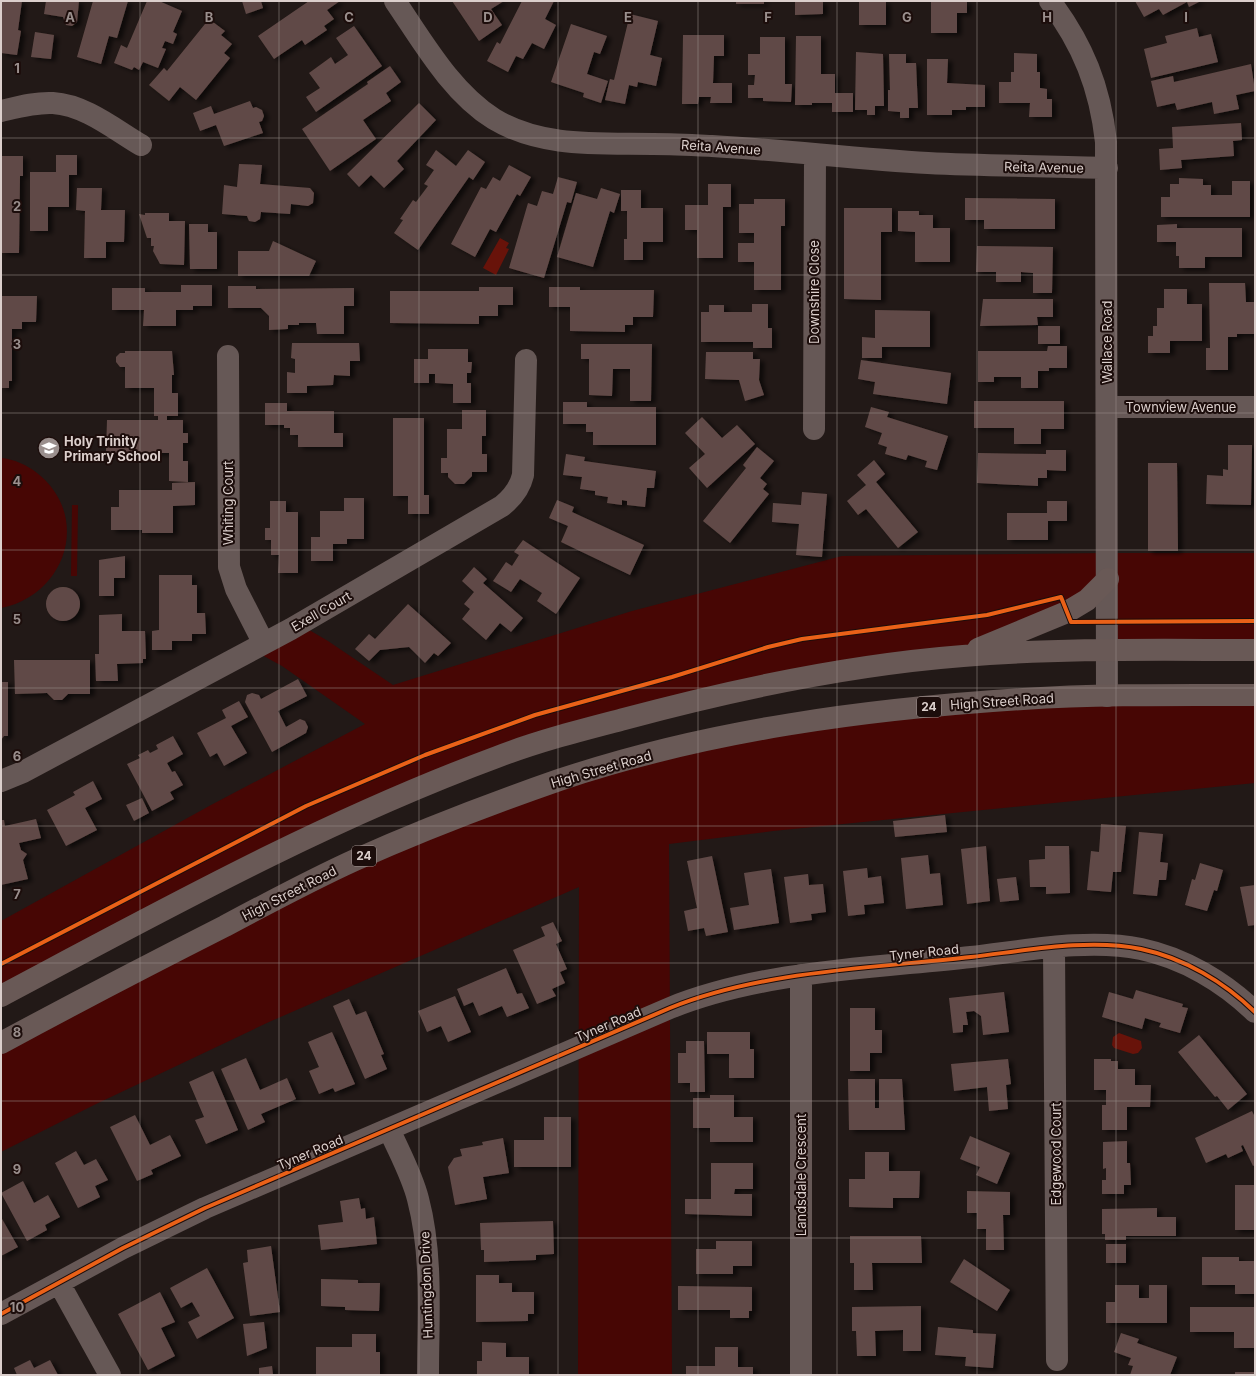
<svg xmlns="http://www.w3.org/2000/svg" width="1256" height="1376" viewBox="0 0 1256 1376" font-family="Inter,sans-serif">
<defs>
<filter id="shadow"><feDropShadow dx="4.5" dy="2.5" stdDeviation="2" flood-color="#0009"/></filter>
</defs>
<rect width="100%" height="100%" fill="#221917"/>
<!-- green -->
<path fill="#470604" d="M1 458C14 459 27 465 37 473 92 516 66 595 1 608Z
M72 505H78L77 576H71Z
M1108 553H1255V650H1108V579L960 656 864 667 500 755 1 996V921L211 805 365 724 282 666 251 649 299 624 328 641 393 685 632 611 842 556Z
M1255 695V783L773 831 669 844 672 1375H578L579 887 269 1022 94 1105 1 1152V1043L483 808 821 719Z"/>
<!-- water -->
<path fill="#68130a" d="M500 238 509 243 506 248 509 249 496 275 483 268Z
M1119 1033 1141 1041 1142 1048 1138 1053 1133 1054 1114 1048 1112 1045 1113 1037Z"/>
<!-- building -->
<path fill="#614a47" filter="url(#shadow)" d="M1 1H22L18 30 21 31 17 55 1 53Z
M46 1H79L77 22 72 26 66 25 63 17 44 14Z
M93 1H128L117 38 109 36 101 64 77 57Z
M147 1H159L182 11 173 32 177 34 173 44 165 41 162 48 166 49 158 68 143 62 139 70 134 67 132 70 114 63 121 45 127 48Z
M242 1H261L263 8 246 14Z
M309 1H340L327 10 334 19 324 26 327 30 305 45 302 40 274 59 258 36Z
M452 1H504L491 9 502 25 479 41Z
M522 1H554L545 19 556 25 544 49 532 43 523 59 516 56 508 72 487 61 497 42 500 44Z
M736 1H764V4H736Z
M795 1H823V14L795 15Z
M859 1H886V25H859Z
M931 1H967V13H957V33H931Z
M1135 1H1201L1189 7 1187 2 1163 15 1159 9 1144 17Z
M630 14 658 21 650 55 662 58 656 86 638 82 637 87 629 85 625 104 605 100 610 79 614 80Z
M209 19 225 31 221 35 232 44 224 53 230 58 196 100 180 87 169 101 149 85 164 68 167 71Z
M571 24 607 36 600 54 594 52 587 74 608 81 601 103 583 97 584 93 551 82Z
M354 26 382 66 316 112 306 97 320 88 309 73 331 57 335 64 348 55 336 38Z
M1197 28 1199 37 1211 34 1218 62 1151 78 1144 49 1167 43 1165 36Z
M35 32 54 35 51 59 31 57Z
M683 35H724V56H714L713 83H732V103H710L711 97H699L698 104H682Z
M796 36H821V74H835V93H853V112H832V103H812V105H795Z
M760 37H785V84H792L791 102 763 101V98H748V85H754L755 75H748V54H760Z
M856 52 883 54 884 106H875V115H867V110H855Z
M1014 53 1037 54V72H1040V88L1047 89V99H1052V117H1029L1030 103H999V82H1011V72H1014Z
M889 54H906V63H916L918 108H909V118H900V112L888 111V90H890Z
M927 59H948L947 83 985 85V107H966V110H952V115H927Z
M1251 64 1255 91 1236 95 1239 109 1214 114 1212 102 1177 110 1175 103 1157 107 1151 81 1173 76 1174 82Z
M390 66 401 82 386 93 391 101 363 120 376 139 330 171 302 129 368 84 367 82Z
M250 101 253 108 256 107 262 110 264 116 262 121 259 122 263 133 224 146 216 125 200 131 193 113 211 106 214 114Z
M419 103 436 120 397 161 404 169 384 188 371 175 359 187 347 174Z
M1241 123 1242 140 1233 141 1234 156 1181 160 1182 168 1160 170 1159 149 1173 148 1172 127Z
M436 150 456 166 468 150 485 162 473 180 469 177 418 250 394 233 403 220 400 219 413 200 416 202 428 186 424 184 434 170 426 165Z
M56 155H77V175H69V207H48V231H30V172H56Z
M2 156H23V176H20L19 253H1Z
M239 164 262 165 260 184 310 188 314 193 313 203 308 206 291 204 290 214 261 212 260 219 255 222 249 221 247 216 222 214 224 185 237 187Z
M509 165 531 177 520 196 517 194 496 232 490 229 475 257 451 244 481 187 486 189 493 177 500 181Z
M558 177 577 182 571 203 567 202 544 278 509 268 528 203 537 206 542 191 553 194Z
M1179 178 1203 179V185H1211V195H1232V181H1250V217H1161V197H1170V184H1179Z
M708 184H731V207H723V258H697V230H685V205H708Z
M77 188H102L101 210H125L124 242H106V258H84L85 211 76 210Z
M601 188 620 194 614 213 610 211 593 267 557 257 576 193 597 199Z
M621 190H641V208H663V242H643V260H624V239H627V211H621Z
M965 198 1055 199V229H984V220H965Z
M754 199H785V226H781V290H754V262H738V243H754V233H739V204H754Z
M844 208H892V232H881V300L844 299Z
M898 211H919V215H933V228H950V262H915V232L898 231Z
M145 213H169V221H185L184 265 160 264 153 251 154 246H151V238H147L139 214 145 215Z
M189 224H208V232H217V269H190Z
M1177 224V228H1242V257H1205V268H1179V256H1176V242H1157V225Z
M273 241 316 261 309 276H238V251H269Z
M977 246 1053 247 1052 293H1033V273L1021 272V282H996V272H976Z
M1209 283H1245L1246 302H1255V334H1237V337H1228V370H1206V348H1210Z
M181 285H212V306H193V310H176V326H143L144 310H112V288H145V292H181Z
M228 286H256V289L354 288V306H344V334H317L316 323H299V325H288V329L269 330V316L261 308H228Z
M479 287H513V305H498V316H479V324L390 323V291H479Z
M549 287H580V290H654L653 317H633V325H625V332L570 331V307H549Z
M1164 289H1187V304H1202V341H1170V353H1148V336H1153V326H1157V308H1164Z
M1 296H37L36 322H22V329H12V381H9V388H1Z
M983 299H1053V317H1037L1038 325 980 326Z
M752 304H768V328H772V348H753V342H701V312H709V305H724V312H752Z
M875 310 930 311V347H882V358H862V337L875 338Z
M1038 326H1060V344H1038Z
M292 343H359L360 361H350V376L334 375 333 385 307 386V393H287V372L295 373V359L291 358Z
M581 344H652L651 401H630V369H613L612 396 589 395V359H581Z
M1048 346H1067V368H1049V371H1038V388H1021V377H994V382H978V351H1047Z
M428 349H468V362H472L471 373H467V383H471V403H453V384L435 383V374H429V383H414V359H428Z
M125 351H172L174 375H172V393H178V416H167V420H183V433H188V443H183V461H188V482L169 481V453H147V457H133V453H106L107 420H158V416H154V388H125V367H120L116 362V357L120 353H125Z
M706 352H753V359H760L759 380 764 395 745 401 739 380 705 379Z
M861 360 951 373 947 404 873 394 875 382 858 379Z
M974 401H1064V429H1041V444H1014V428H974Z
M563 402H587V407H656V445H593V432H586V424H563Z
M265 403H287V411H334V433H343V447H298V435H290V428H284V425H265Z
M871 407 889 412 887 417 948 436 937 470 925 467 927 461 908 455 906 460 885 454 887 447 878 444 882 433 865 427Z
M462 410H486V436H482V454H487V472H472V476L464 484H455L448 477V473H441V458H447V429H462Z
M702 417 722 438 737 425 755 444 707 488 689 468 705 454 685 433Z
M393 418H424V495H429V514H408V496H393Z
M1228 445H1252L1251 505 1206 504 1207 475 1223 476V469L1228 470Z
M757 447 774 461 760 478 767 484 763 489 769 494 730 543 703 521 746 468 743 465Z
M1046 450H1066V471L1047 470V478H1038V486L977 483 978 453 1046 454Z
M566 454 585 457 584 461 656 471 654 488H647L645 507 627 505V501L622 500V505L607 503 608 497 595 495V491L580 489 582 477 563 475Z
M874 460 885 474 876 482 918 532 898 548 866 509 858 515 847 501 866 485 857 475Z
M1148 463H1177L1178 551H1148Z
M195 482V505L173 506V533H142V530H111V507H119V490H172V483Z
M802 492 827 494 822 557 796 555 799 524 772 522 773 503 801 505Z
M344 498H364V539H347V544H333V561H311V537H320V511H344Z
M557 500 574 507 572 512 644 545 630 575 561 542 568 526 549 518Z
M270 501H286V512H298V573H278L279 555H271V540H265V528H270Z
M1047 501H1067V521H1048V540H1007V513H1047Z
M523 540 580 578 556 614 537 601 542 593 520 579 511 592 493 581 506 562 512 566 519 555 514 552Z
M125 556V578H114V596H99V560Z
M474 567 487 579 483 583 523 618 511 632 500 623 486 640 462 619 470 609 464 604 474 592 462 581Z
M159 575H192V585H197V613H205L206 634H192V641H172V650H152V631L159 630Z
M46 604a17 17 0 1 1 34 0a17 17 0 1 1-34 0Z
M408 604 451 643 438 656 434 653 425 663 409 647 380 650 369 661 355 649 369 634 375 639Z
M122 614V631H145L146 659H143V663L117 664 118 681H96L95 654H99V615Z
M14 660H90V694H68L62 700H54L47 693 15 694Z
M298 679 307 696 278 711 286 727 300 719 305 721 308 727 306 733 272 752 245 702 247 695 252 693 259 695 261 699Z
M1 682H8V736H4L1 740Z
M239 701 248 717 231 726 247 753 224 766 217 753 210 757 197 733 226 718 222 710Z
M173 736 183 754 167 763 172 772 175 771 183 785 170 792 174 799 152 811 127 764 140 758 138 755 148 750 150 753 158 749 156 745Z
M93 781 102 799 85 808 97 830 66 846 47 810 75 795 73 792Z
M142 798 149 813 134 821 126 805Z
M945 815 947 832 895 837 893 821Z
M36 819 41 838 19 843 21 850 27 854 23 860 28 879 1 885V820H4L5 826Z
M1101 824 1126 826 1121 872H1113L1111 892 1087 890 1091 851 1099 852Z
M1139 832 1163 834 1160 862 1168 863 1166 880H1159L1157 896 1133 894Z
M986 846 990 901 967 904 961 849Z
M1045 846H1069L1070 893 1046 894V887H1030L1029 860 1045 859Z
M928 855 930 874 940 873 943 905 906 909 901 858Z
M712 856 728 932 706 936 704 928 688 931 684 911 697 908 687 861Z
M1200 863 1223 870 1217 891 1214 890 1207 911 1185 905 1192 879 1195 880Z
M867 868 868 878 881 876 884 903 864 905 865 914 848 916 843 871Z
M771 869 779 923 734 930 730 908 749 905 744 873Z
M808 874 809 885 823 884 826 912 811 914 812 920 790 923 784 877Z
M1016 877 1019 900 1000 902 997 879Z
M1255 885V925L1248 926 1240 887Z
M553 922 562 941 556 944 567 969 560 972 565 983 552 989 556 996 537 1004 513 950 545 936 541 927Z
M506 968 517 994 522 993 529 1008 507 1017 502 1006 479 1016 473 1002 464 1006 457 989Z
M1136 990 1183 1004 1182 1007 1188 1008 1180 1033 1159 1027 1161 1023 1145 1018 1142 1029 1102 1017 1109 992 1133 999Z
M1004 992 1009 1032 983 1035 981 1016 974 1011 966 1012 968 1025H963V1032L953 1033 949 998Z
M455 996 471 1032 448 1042 441 1026 427 1032 418 1011Z
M349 999 356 1015 366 1011 384 1054 381 1055 387 1069 365 1079 333 1006Z
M850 1008H875V1030H882V1053H870V1071H850Z
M332 1032 355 1084 335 1092 333 1088 319 1094 309 1071 319 1067 308 1042Z
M707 1032H750V1049H754V1078H729V1054H707Z
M1199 1035 1247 1094 1228 1110 1217 1096 1215 1097 1178 1052Z
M686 1041H704L705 1092H690V1083H678V1053H686Z
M246 1058 260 1090 287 1078 296 1099 261 1114 265 1122 248 1130 221 1069Z
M1008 1059 1011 1084 1006 1085 1008 1109 989 1111 987 1087 954 1091 951 1064Z
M1094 1059H1111V1061H1118V1069H1135V1085H1151L1150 1107H1127V1130H1102V1105H1106V1090H1094Z
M213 1071 238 1130 206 1144 195 1120 204 1117 189 1082Z
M848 1079H875V1108H879V1079H902L905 1130H849Z
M710 1095H734V1117H753V1142H710V1128H693V1098H710Z
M1252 1111 1255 1117V1165L1253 1166 1243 1145 1241 1146 1243 1151 1228 1158 1226 1154 1206 1163 1195 1138Z
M135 1115 150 1145 170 1135 181 1156 151 1170 153 1174 137 1181 110 1127Z
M544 1117H571V1167H514V1140H544Z
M970 1136 1010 1153 997 1184 976 1175 980 1167 960 1159Z
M503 1138 509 1173 483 1177 487 1199 455 1205 448 1167 454 1158 462 1156 460 1149 483 1145 482 1142Z
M1127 1141V1163H1130L1131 1185H1124V1194H1102V1180H1106V1168L1103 1169V1142Z
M76 1151 84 1165 96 1159 108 1180 95 1186 100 1197 78 1208 55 1163Z
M865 1152H889V1171H920L919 1198H893V1208L849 1207V1179H865Z
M711 1163H753V1189H735L734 1194H752V1216L685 1214V1199H711Z
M23 1181 34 1203 48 1195 60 1217 45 1225 47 1230 27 1241 1 1193Z
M1235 1185H1255V1230H1235Z
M967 1191 1010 1192V1215H1003L1004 1250H986V1229H977V1213H967Z
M359 1198 361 1209 365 1208 366 1219 374 1217 377 1244 321 1250 318 1225 343 1222 340 1201Z
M1157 1208V1217H1176V1236H1126V1240H1105V1234H1102V1209Z
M1 1217 18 1247 1 1256Z
M553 1221 554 1254 536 1255V1260L484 1262V1250H481L480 1223Z
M850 1236H921L922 1263H872L873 1290H854V1263H850Z
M716 1241H752V1266H733V1274H696V1249H716Z
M1106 1244H1126V1263H1106Z
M271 1246 280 1312 250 1316 243 1263 248 1262 247 1250Z
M1202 1257H1239V1261H1255V1294H1235V1285H1202Z
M964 1259 1010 1290 997 1311 950 1282Z
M207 1268 234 1318 197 1339 188 1322 200 1316 192 1302 181 1308 170 1288Z
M476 1275H499V1283H512V1292H534V1314H528V1321L476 1322Z
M321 1279 358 1280V1283H380L379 1311 345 1310V1307L321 1306Z
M1115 1285H1139V1298H1149V1285H1167V1323H1106V1302H1115Z
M678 1286 752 1287V1311H749V1318H730V1310H678Z
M160 1292 175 1322 161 1328 175 1356 148 1370 118 1314Z
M921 1306V1351H903V1330L875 1331 876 1356H857L856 1331H852V1307Z
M1190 1307H1255V1348H1234V1332H1190Z
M264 1322 267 1348 247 1356 243 1324Z
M938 1327 973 1330V1333L996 1334 993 1368 965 1366 966 1357 935 1355Z
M1121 1333 1139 1339 1137 1343 1177 1357 1170 1375H1130L1133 1366 1128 1365 1131 1358 1114 1352Z
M352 1334H376V1352H380V1374H316V1347H352Z
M482 1342 506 1343V1357H529V1375H477V1361H482Z
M715 1347H738V1367H753V1375H686V1366H715Z
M30 1360 34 1368 50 1360 58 1375H17L14 1368Z
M272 1366 273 1375H259V1368Z
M1235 1372H1255V1375H1235Z"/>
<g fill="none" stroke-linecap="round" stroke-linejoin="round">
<!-- minor -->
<path stroke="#665856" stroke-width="22" d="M395 1C423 42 451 92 494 119 542 148 600 143 653 144 673 144 692 145 712 146 784 150 856 159 928 163 988 166 1048 166 1107 168
M1050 1C1083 45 1100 87 1106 142L1107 696
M1 111C18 107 36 102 53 103 85 105 114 129 141 145
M228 356 229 567 236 589 263 642
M1108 407H1255
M814 429 815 155
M1 781 23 772 291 629 502 506C513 497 520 488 523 475L526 360
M1054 948 1057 1360
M389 1129C399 1152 412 1175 418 1199 433 1256 428 1317 428 1375
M59 1283 110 1375
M1 1314 123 1248 205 1208 670 1008C761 971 873 968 971 957 1024 951 1088 938 1141 949 1184 958 1224 982 1255 1012
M801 1375V975"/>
<!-- major -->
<path stroke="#695956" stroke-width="22" d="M978 649 1067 612 1087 600 1108 579
M1 996C163 910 324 821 497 757 538 741 582 730 624 719 735 689 848 665 963 656 1060 648 1158 650 1255 650
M1 1043C75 1003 150 964 225 926 268 903 311 880 355 860 422 830 490 804 559 780 708 730 867 709 1023 699 1100 694 1178 695 1255 695"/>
<!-- cycleway casing -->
<g stroke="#1c0d0b" stroke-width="6">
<path id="cycleway" d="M1 964 306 806 425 755 535 715 672 677 768 647 802 639 987 615 1061 597 1071 622 1255 621
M1 1314 123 1248 205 1208 670 1008C761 971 873 968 971 957 1024 951 1088 938 1141 949 1184 958 1224 982 1255 1012"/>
</g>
<!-- cycleway -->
<use href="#cycleway" stroke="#ea6118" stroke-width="4"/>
</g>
<!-- grid -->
<path fill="none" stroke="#9a8f8d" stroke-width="1" stroke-opacity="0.55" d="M140 1V1375M279 1V1375M419 1V1375M558 1V1375M698 1V1375M837 1V1375M977 1V1375M1116 1V1375M1 138H1255M1 275H1255M1 413H1255M1 550H1255M1 688H1255M1 826H1255M1 963H1255M1 1101H1255M1 1238H1255"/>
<!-- icons -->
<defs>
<g id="school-disc" transform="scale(1.15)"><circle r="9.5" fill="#9a8f8d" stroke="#1c0d0b"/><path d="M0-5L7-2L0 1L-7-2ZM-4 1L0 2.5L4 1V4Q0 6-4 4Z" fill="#fff"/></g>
</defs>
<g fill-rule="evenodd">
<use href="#school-disc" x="49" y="448"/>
</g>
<g text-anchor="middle" stroke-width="4" stroke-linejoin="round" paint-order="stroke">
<!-- shield labels -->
<g fill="#1c0d0b" stroke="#a29592" stroke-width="1">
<rect x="917" y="697" width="24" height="20" rx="3"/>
<rect x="352" y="846" width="24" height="20" rx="3"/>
</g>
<g font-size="12" font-weight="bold" fill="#dbcfcc">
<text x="929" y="711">24</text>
<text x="364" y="860">24</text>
</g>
<!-- street labels -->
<g font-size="13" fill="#dbcfcc" stroke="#1c0d0b">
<text transform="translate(721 147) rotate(4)" y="5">Reita Avenue</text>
<text transform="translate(1044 167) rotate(1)" y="5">Reita Avenue</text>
<text transform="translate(814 292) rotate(-90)" y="5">Downshire Close</text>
<text transform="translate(1107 342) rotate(-90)" y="5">Wallace Road</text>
<text x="1181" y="412">Townview Avenue</text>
<text transform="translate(228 503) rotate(-90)" y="5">Whiting Court</text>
<text transform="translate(321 611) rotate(-30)" y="5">Exell Court</text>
<text transform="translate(1002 701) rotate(-4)" y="5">High Street Road</text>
<text transform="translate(601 769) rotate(-16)" y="5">High Street Road</text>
<text transform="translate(289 893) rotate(-27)" y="5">High Street Road</text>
<text transform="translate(924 952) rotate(-6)" y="5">Tyner Road</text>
<text transform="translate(608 1024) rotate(-23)" y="5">Tyner Road</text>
<text transform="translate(310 1152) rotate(-23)" y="5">Tyner Road</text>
<text transform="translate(1056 1154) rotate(-90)" y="5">Edgewood Court</text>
<text transform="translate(801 1175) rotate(-90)" y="5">Landsdale Crescent</text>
<text transform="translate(426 1285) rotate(-92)" y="5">Huntingdon Drive</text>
</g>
<!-- poi labels -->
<g font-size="13" font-weight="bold" fill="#dbcfcc" stroke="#1c0d0b" text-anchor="start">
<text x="64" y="446">Holy Trinity<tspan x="64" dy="15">Primary School</tspan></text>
</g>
</g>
<g font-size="13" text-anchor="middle" font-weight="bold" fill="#9a8f8d" stroke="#1c0d0b" stroke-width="4" stroke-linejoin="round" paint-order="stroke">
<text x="70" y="22">A</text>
<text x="209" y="22">B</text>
<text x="349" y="22">C</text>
<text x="488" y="22">D</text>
<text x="628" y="22">E</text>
<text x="768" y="22">F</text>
<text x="907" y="22">G</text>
<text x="1047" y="22">H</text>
<text x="1186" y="22">I</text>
<text x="17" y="73">1</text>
<text x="17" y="211">2</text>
<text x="17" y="349">3</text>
<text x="17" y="486">4</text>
<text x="17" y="624">5</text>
<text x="17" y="761">6</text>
<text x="17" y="899">7</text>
<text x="17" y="1037">8</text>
<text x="17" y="1174">9</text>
<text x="17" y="1312">10</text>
</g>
<!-- border -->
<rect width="1256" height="1376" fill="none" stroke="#dbcfcc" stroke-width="4"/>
</svg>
